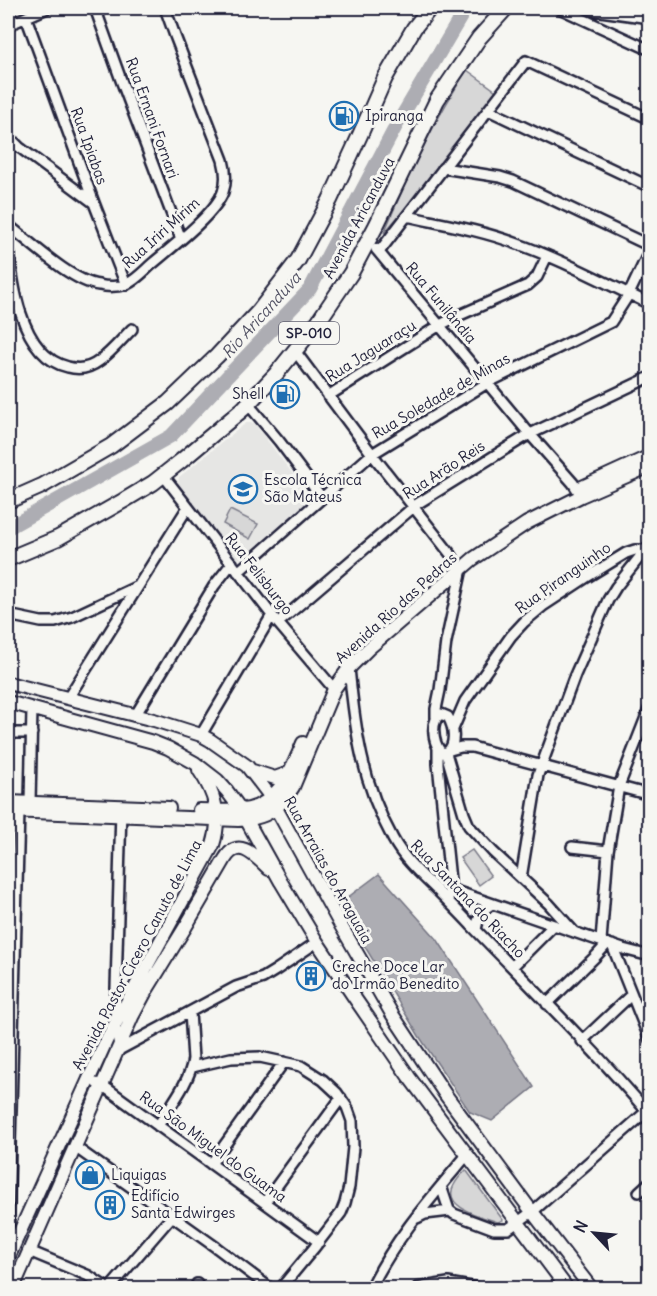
<svg xmlns="http://www.w3.org/2000/svg" width="657" height="1296" viewBox="0 0 657 1296" font-family="Delius,sans-serif">
<rect width="100%" height="100%" fill="#f6f6f2"/>
<filter id="ink" filterUnits="userSpaceOnUse"><feTurbulence type="fractalNoise" baseFrequency=".0167" numOctaves="2"/><feDisplacementMap in="SourceGraphic" scale="12" xChannelSelector="R" yChannelSelector="G"/><feConvolveMatrix kernelMatrix="1 2 1 2 8 2 1 2 1" color-interpolation-filters="sRGB"/></filter>
<g filter="url(#ink)">
<!-- built -->
<path fill="#e6e6e4" d="M246 423H254L308 494V501L241 559 236 558 178 484 179 477Z"/>
<!-- green -->
<path fill="#d7d7d7" stroke="#7c7c89" stroke-width="1.5" d="M467 70 496 91 416 196 384 233C407 177 433 122 467 70Z
M230 510 258 524 250 539 223 524Z
M472 850 491 876 479 885 460 858Z
M466 1170 503 1220 498 1222C484 1217 441 1208 454 1185 457 1179 462 1174 466 1170Z"/>
<!-- water -->
<path fill="#adadb3" stroke="#757583" stroke-width="1.5" d="M379 874 437 939 534 1087 492 1121 470 1112 419 1036 339 904Z"/>
<g fill="none" stroke-linecap="round" stroke-linejoin="round">
<!-- river -->
<path stroke="#adadb3" stroke-width="14" d="M8 528 171 436 310 289 396 126 466 8"/>
<!-- minor casing -->
<g stroke="#22223b" stroke-width="14">
<path id="minor" d="M95 8 121 80 181 239
M559 8 650 50
M579 8 650 18
M26 17 94 203 126 285
M8 25 47 8
M488 110 650 187
M8 136 19 147 94 203
M443 168 500 177 513 181 650 246
M407 216C443 224 480 230 515 243 561 259 605 283 650 304
M8 225C30 242 72 282 99 285 107 287 119 287 127 284 136 280 144 271 152 264 171 248 215 214 223 192 227 181 226 171 223 160L175 36 165 8
M8 237C11 278 19 356 68 367 79 370 90 368 99 361 111 353 122 339 132 329
M376 249 528 432 573 483 580 494
M379 252 526 61 650 119
M295 351 372 454 452 556 461 573 446 642 440 690 436 709V717
M328 396 440 325 460 315 528 285 537 277 547 256
M248 404 279 441 322 498
M163 475 278 623 334 689
M238 572 372 454 489 382 611 322 629 294 650 250
M8 615 41 622H55L72 617 138 586
M278 623 417 504 528 435 650 377
M346 661 349 668C355 730 362 783 393 839 405 861 423 876 440 893 451 904 462 915 472 926 532 988 594 1049 650 1115
M68 698 188 507
M441 714 448 717C454 727 457 745 446 753L440 751C433 741 430 721 441 714Z
M135 716 214 586 232 563
M453 729 465 701 511 636 524 622 543 606 587 577 626 553 635 550H644
M8 733H32
M201 735 272 615
M438 748V764L450 880V895
M450 750 461 747H472L650 795
M446 753 464 814 469 826 493 852 549 904 574 932
M30 802 32 709
M572 847 608 851
M521 878 538 775 575 675 608 600 616 587 650 544
M450 889 623 949 650 956
M476 930C478 918 481 910 492 904
M601 941 608 851 619 786 650 707
M612 945 650 1040
M512 967 554 925
M547 1004 596 956 607 944
M582 1041 631 995
M119 1046 115 1024 121 809
M117 1051 236 987 263 978 276 970 317 942
M192 1067 231 1058 260 1057 301 1066 323 1080 337 1093 347 1107 352 1121 353 1147 349 1187 345 1203 341 1213 314 1248 281 1288
M96 1083 102 1085 319 1242
M158 1126C170 1106 190 1082 193 1059L190 1012
M75 1147 217 1248 270 1288
M211 1164 284 1062
M441 1186 449 1210 454 1214 494 1229H508L532 1212 646 1112
M639 1192 650 1182
M265 1202 341 1098
M417 1218 425 1214 450 1211
M8 1221 19 811
M8 1226 14 1245
M29 1251 89 1276 107 1288
M110 1288 173 1215
M195 1288 197 1284
M371 1288C395 1238 432 1197 467 1155
M417 1288 448 1283 477 1288"/>
</g>
<!-- major casing -->
<g stroke="#22223b" stroke-width="16">
<path id="major" d="M580 488 650 456
M8 683 154 720 201 735 210 740 247 766 267 792 340 924 392 1014 445 1094 527 1205 591 1288
M8 702 153 742 168 748 195 763 217 780 227 791 241 810 281 882 317 942 356 1000 409 1077 567 1288
M253 771 275 778 289 773
M8 802 169 808
M199 810C213 810 228 812 242 810 277 807 291 771 303 743
M8 811 238 820C265 819 279 810 293 787L334 689 349 668 368 649 473 559 527 523 581 496 650 466
M8 1258 107 1039 213 845C222 817 215 793 199 770
M13 1288 132 1017 146 991 186 926 225 859C239 836 256 857 269 869"/>
</g>
<!-- highway casing -->
<g stroke="#22223b" stroke-width="18">
<path id="highway" d="M8 501 42 486 111 446 168 403 217 356 259 311 298 260 330 200 360 135 385 78 414 28 430 8
M8 559 58 538 123 501 153 483 181 461 243 409 276 374 318 322 351 273 376 226 437 100 479 38 506 8"/>
</g>
<!-- minor -->
<use href="#minor" stroke="#f6f6f2" stroke-width="9"/>
<!-- major -->
<use href="#major" stroke="#f6f6f2" stroke-width="12"/>
<!-- highway -->
<use href="#highway" stroke="#f6f6f2" stroke-width="14"/>
</g>
</g>
<!-- icons -->
<defs>
<g id="fuel-ring" transform="scale(1.5)"><circle r="9.5" fill="#f6f6f2" stroke="#1f6fb2" stroke-width="1.5"/><path d="M-5.5-6h7V0h2V4h1.3V-2.5L3-4.5l.8-.8L6-3V5H2.5V1h-1V6h-7ZM-4.2-4.7v3.2H.2V-4.7Z" fill="#1f6fb2"/></g>
<g id="university-ring" transform="scale(1.5)"><circle r="9.5" fill="#f6f6f2" stroke="#1f6fb2" stroke-width="1.5"/><path d="M0-5L7-2L0 1L-7-2ZM-4 1L0 2.5L4 1V4Q0 6-4 4Z" fill="#1f6fb2"/></g>
<g id="building-ring" transform="scale(1.5)"><circle r="9.5" fill="#f6f6f2" stroke="#1f6fb2" stroke-width="1.5"/><path d="M-4-6H4V6H1V3H-1V6H-4ZM-2.5-4.3h1.7v1.8h-1.7ZM.8-4.3h1.7v1.8H.8ZM-2.5-1h1.7V.8h-1.7ZM.8-1h1.7V.8H.8Z" fill="#1f6fb2"/></g>
<g id="shop-ring" transform="scale(1.5)"><circle r="9.5" fill="#f6f6f2" stroke="#1f6fb2" stroke-width="1.5"/><path d="M-5-2.5h2.3a2.7 3.5 0 0 1 5.4 0H5L5.5 6h-11ZM-1.5-2.5h3a1.5 2.3 0 0 0-3 0Z" fill="#1f6fb2"/></g>
</defs>
<g fill-rule="evenodd">
<use href="#fuel-ring" x="344" y="116"/>
<use href="#fuel-ring" x="285" y="394"/>
<use href="#university-ring" x="243" y="489"/>
<use href="#building-ring" x="311" y="976"/>
<use href="#shop-ring" x="90" y="1175"/>
<use href="#building-ring" x="110" y="1205"/>
</g>
<g text-anchor="middle" stroke-width="6" stroke-linejoin="round" paint-order="stroke">
<!-- shield labels -->
<rect fill="#f6f6f2" stroke="#626272" stroke-width="1.5" x="279" y="322" width="60" height="22" rx="4.5"/>
<g font-size="14" font-weight="bold" fill="#22223b">
<text x="309" y="338">SP-010</text>
</g>
<!-- poi labels -->
<g font-size="15" fill="#22223b" stroke="#f6f6f2" text-anchor="start">
<text x="365" y="121">Ipiranga</text>
<text x="264" y="399" text-anchor="end">Shell</text>
<text x="264" y="485">Escola Técnica<tspan x="264" dy="17">São Mateus</tspan></text>
<text x="332" y="972">Creche Doce Lar<tspan x="332" dy="17">do Irmão Benedito</tspan></text>
<text x="111" y="1180">Liquigas</text>
<text x="131" y="1201">Edifício<tspan x="131" dy="17">Santa Edwirges</tspan></text>
</g>
<!-- street labels -->
<g font-size="15" fill="#22223b" stroke="#f6f6f2">
<text transform="translate(152 118) rotate(70)" y="5">Rua Ernani Fornari</text>
<text transform="translate(89 146) rotate(70)" y="5">Rua Ipiabas</text>
<text transform="translate(359 218) rotate(-62)" y="5">Avenida Aricanduva</text>
<text transform="translate(161 233) rotate(-42)" y="5">Rua Iriri Mirim</text>
<text transform="translate(441 303) rotate(50)" y="5">Rua Funilândia</text>
<text transform="translate(371 351) rotate(-32)" y="5">Rua Jaguaraçu</text>
<text transform="translate(441 396) rotate(-30)" y="5">Rua Soledade de Minas</text>
<text transform="translate(444 470) rotate(-33)" y="5">Rua Arão Reis</text>
<text transform="translate(259 574) rotate(52)" y="5">Rua Felisburgo</text>
<text transform="translate(563 578) rotate(-35)" y="5">Rua Piranguinho</text>
<text transform="translate(396 608) rotate(-42)" y="5">Avenida Rio das Pedras</text>
<text transform="translate(328 870) rotate(61)" y="5">Rua Arraias do Araguaia</text>
<text transform="translate(468 899) rotate(46)" y="5">Rua Santana do Riacho</text>
<text transform="translate(137 955) rotate(-62)" y="5">Avenida Pastor Cícero Canuto de Lima</text>
<text transform="translate(213 1147) rotate(36)" y="5">Rua São Miguel do Guama</text>
</g>
<!-- water labels -->
<g font-size="16" font-style="italic" fill="#535365" stroke="#f6f6f2">
<text transform="translate(261 315) rotate(-48)" y="6">Rio Aricanduva</text>
</g>
</g>
<!-- margin -->
<rect width="657" height="1296" fill="none" stroke="#f6f6f2" stroke-width="30"/>
<rect x="15" y="15" width="627" height="1266" fill="none" stroke="#22223b" stroke-width="2" filter="url(#ink)"/>
<!-- north arrow -->
<g transform="translate(594 1233) rotate(296)" stroke="#f6f6f2" stroke-width="4.5" paint-order="stroke">
<path d="M0-4.5L10 22L0 15L-10 22Z" fill="#22223b"/>
<text y="-9" font-size="16" font-weight="bold" text-anchor="middle" fill="#22223b">N</text>
</g>
</svg>
